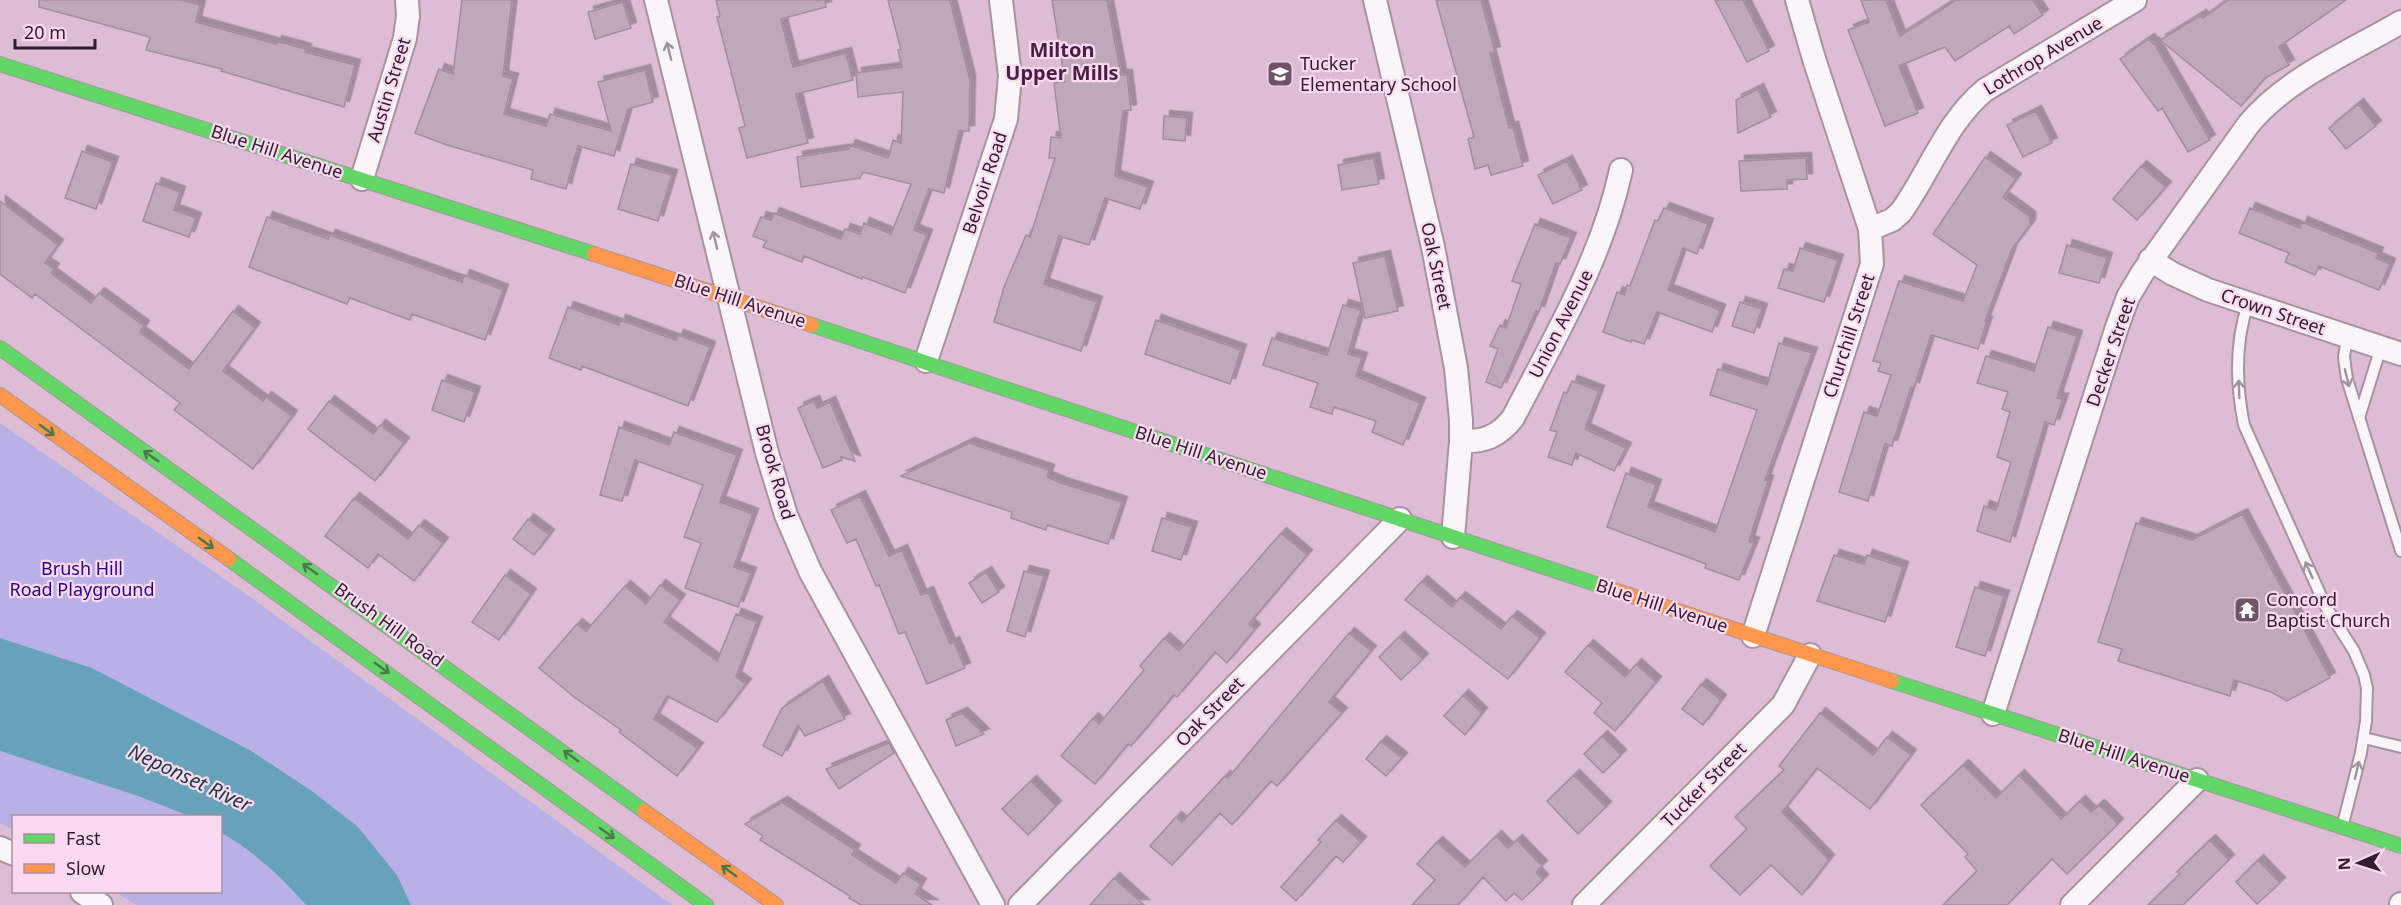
<svg xmlns="http://www.w3.org/2000/svg" width="2401" height="905" viewBox="0 0 2401 905" font-family="'Noto Sans',sans-serif">
<defs>
<filter id="shadow"><feDropShadow dx="5.5" dy="-5.5" stdDeviation="0" flood-color="#0004"/></filter>
</defs>
<rect width="100%" height="100%" fill="#ddbdd3"/>
<!-- green -->
<path fill="#b9b0e8" d="M0 423 249 596 672 905H411L397 875 358 827 312 791 251 750 92 668 0 638Z
M0 751 138 796 189 816H14L13 830 0 823Z
M221 833C254 851 280 877 306 905H136L116 892H220Z"/>
<!-- water -->
<path fill="#67a2ba" d="M0 638 92 668 250 750 312 791 358 827 397 875 411 905H306C281 877 254 851 221 833L220 816H189L138 796 0 751Z"/>
<!-- building -->
<path fill="#c0a7b9" stroke="#a48c9d" stroke-width="1.5" filter="url(#shadow)" d="M39 0H182L200 5 196 22 276 44V41L306 49 305 52 355 65 344 107 221 71 222 69 146 50 150 37 39 7Z
M462 0H512L503 76 513 79 504 114 546 126 550 114 611 131 598 82 645 70 653 102 628 109 614 156 578 146 566 189 531 179 533 170 447 145 415 133 439 69 453 74Z
M716 0H825L826 7 781 19 793 67 846 53 853 80 796 94 808 143 747 158 739 128 745 126 717 17 720 16Z
M888 0H950L970 80 969 131H959L944 193 929 189 914 230 927 235 905 293 863 277 862 279 804 256 802 262 763 247 766 241 753 236 761 217 771 220 774 213 841 239 845 229 860 234 864 223 891 234 911 184 863 172 860 178 801 187 797 157 849 149 850 145 888 158 893 140 901 143 903 92 858 97 856 73 902 67 898 50H901Z
M1052 0H1107L1121 75H1127L1131 110 1123 111 1115 176 1148 187 1140 209 1105 198 1089 245 1059 236 1044 284 1097 302 1081 351 994 322 1004 287 1026 235 1030 237 1055 158H1049L1051 137 1061 138 1054 83 1065 82Z
M1436 0H1481L1495 52 1490 53 1509 128 1513 127 1523 166 1491 175 1488 165 1475 169 1468 139 1474 137Z
M1715 0H1743L1769 51 1747 62Z
M1861 0H1886L1900 36 1956 0H2033L2043 15 2014 34 2009 26 1955 61 1945 47 1899 66 1918 113 1885 126 1848 30 1869 22Z
M2228 0H2346L2279 47 2289 65 2265 78 2241 106 2160 40 2201 15 2203 18Z
M623 2 631 28 595 39 588 12Z
M2149 39 2153 44 2154 43 2210 140 2188 152 2162 108 2158 111 2120 59Z
M1758 89 1771 117 1738 133 1736 100Z
M2358 104 2376 126 2346 149 2329 128Z
M2036 111 2052 143 2023 157 2007 125Z
M1164 116 1187 118 1185 141 1163 139Z
M82 151 113 162 96 209 65 198Z
M1985 157 2016 179 2003 197 2030 217V225L2012 249 1985 321 1987 322 1978 349 1931 335 1914 388 1911 387 1892 446 1885 444 1868 501 1839 492 1864 412 1877 416 1891 375 1878 371 1881 363 1873 361 1899 281 1963 301 1977 265 1933 234Z
M1374 158 1379 184 1342 190 1338 165Z
M1806 158 1807 179 1787 180V189L1741 191 1739 161Z
M1567 161 1582 190 1553 204 1538 175Z
M631 164 672 175 658 221 618 209Z
M2141 166 2166 187 2137 220 2113 199Z
M156 183 180 192 174 210 196 218 189 237 143 221Z
M0 201 58 245 45 263 54 269 51 273 91 303 99 293 144 326 140 332 189 369 233 311 255 328 223 371 263 401 266 397 292 416 253 469 174 410 180 403 35 294 32 298 0 274Z
M1664 208 1708 224 1697 254 1683 248 1668 290 1720 310 1712 332 1657 312 1644 344 1632 340 1631 342 1603 332 1617 292 1624 295 1627 285 1630 286 1655 220 1658 221Z
M2250 208 2300 228 2302 222 2378 253 2376 258 2390 264 2379 290 2319 266 2315 275 2285 262 2289 253 2239 233Z
M267 217 328 239 330 235 462 282 464 275 503 290 485 340 412 314 410 320 350 298 347 304 249 267Z
M1535 224 1571 238 1560 264 1556 263 1539 312 1536 311 1501 388 1486 382 1498 349 1490 346 1500 325 1506 328 1521 284 1512 281Z
M2067 245 2107 258 2099 283 2059 273Z
M1800 248 1838 260 1824 302 1778 288 1784 269 1793 271Z
M1385 256 1398 311 1365 318 1353 263Z
M1740 302 1762 309 1754 333 1732 326Z
M1343 305 1361 310 1348 354 1362 358 1356 376 1420 403 1403 445 1372 432 1376 421 1334 407 1332 414 1310 407 1318 383 1263 365 1272 338 1327 355Z
M568 307 619 325 620 320 676 340 678 335 710 347 688 406 582 366 581 370 549 358Z
M1156 320 1241 350 1230 384 1145 354Z
M2048 327 2077 336 2057 398 2063 399 2054 425 2045 422 2010 542 1977 531 1984 506 1996 510 2011 462 1997 457 2010 412 2002 409 2008 392 1977 383 1986 356 2034 371Z
M1779 343 1812 353 1765 480 1768 481 1749 541 1754 543 1739 580 1705 568 1706 564 1607 527 1626 473 1656 485 1648 507 1715 532 1757 410 1710 395 1718 369 1767 385Z
M442 380 475 392 464 422 432 410Z
M1572 381 1599 391 1585 429 1626 448 1614 471 1576 453 1572 465 1548 457 1557 432 1550 430 1564 392 1567 393Z
M329 401 373 434 380 425 404 443 375 481 308 429Z
M814 401 817 408 830 402 855 461 841 457 842 460 823 468 798 408Z
M619 427 669 445 674 432 737 455 720 502 753 514 734 567 751 573 738 607 685 588 701 543 684 537 703 485 635 460 622 501 600 495Z
M969 443 1049 470 1047 477 1061 483 1122 502 1108 544 1047 525 1046 530 1011 518 1012 512 901 476Z
M860 496 889 556 902 550 921 595 928 592 950 644 954 642 965 668 927 684 905 632 899 634 879 585 876 586 856 539 847 543 831 510Z
M354 498 408 539 419 525 443 543 414 581 378 554 368 568 325 536Z
M2242 514 2330 678 2287 701 2271 692 2234 680 2230 696 2118 661 2122 649 2098 642 2136 523 2192 540Z
M1162 518 1192 527 1181 560 1152 551Z
M528 519 549 535 534 555 513 539Z
M1281 533 1307 555 1249 624 1255 629 1227 663 1215 652 1177 697 1174 695 1131 746 1128 744 1095 784 1061 756 1093 718 1099 724 1144 670 1140 666 1164 638 1179 651Z
M1834 555 1864 564 1867 555 1903 567 1885 622 1817 601Z
M1024 571 1044 576 1025 637 1007 631Z
M986 572 999 592 982 603 969 583Z
M505 575 531 594 499 640 472 622Z
M1422 581 1452 607 1460 597 1501 629 1512 616 1540 638 1508 679 1405 600Z
M660 585 680 600 664 622 717 661 736 614 757 622 736 677 746 684 717 722 667 696 654 719 698 748 677 776 619 732 621 730 574 697 539 668 577 624 586 631 625 586 646 604Z
M1975 587 2004 596 1985 656 1956 647Z
M1349 633 1371 651 1329 702 1342 713 1277 786 1271 781 1232 825 1220 813 1172 865 1150 846 1176 817 1182 822 1225 776 1228 778Z
M1399 637 1423 659 1401 680 1379 657Z
M1588 645 1625 677 1636 664 1656 682 1615 731 1594 713 1602 703 1565 672Z
M823 681 845 719 805 736 798 725 782 756 763 746 782 708Z
M1701 684 1721 700 1703 725 1682 709Z
M1463 695 1482 713 1465 735 1444 716Z
M962 713 984 734 956 746 946 720Z
M1820 713 1873 755 1887 737 1911 755 1870 809 1817 768 1782 812 1829 860 1802 895 1771 865 1740 895 1710 866 1747 829 1735 817 1784 770 1779 766Z
M1602 736 1621 755 1603 773 1584 754Z
M1381 741 1402 758 1386 776 1366 759Z
M889 743 894 753 839 789 826 769Z
M1963 765 1996 798 2019 775 2061 819 2080 801 2091 812 2099 805 2118 824 2067 874 2052 859 2007 905H1943L1977 871 1965 857 1968 854 1921 805Z
M1574 775 1606 807 1578 834 1547 801Z
M1031 781 1056 806 1028 835 1002 809Z
M782 802 855 850 852 855 896 883 903 873 921 884 915 894 932 905H861L849 898 850 896 760 840 763 836 745 824Z
M1336 820 1361 842 1343 862 1336 856 1296 901 1281 887 1321 842 1318 840Z
M1496 836 1508 848 1517 840 1542 866 1536 872 1543 880 1522 900 1514 893 1506 901 1483 877 1458 905H1412L1435 880 1417 864 1437 842 1465 867Z
M2210 840 2229 860 2183 905H2148L2180 874 2177 872Z
M2258 860 2280 883 2257 904 2236 882Z
M1114 878 1144 905H1090Z"/>
<g fill="none" stroke-linecap="round" stroke-linejoin="round">
<!-- lane casing -->
<g stroke="#a991a2" stroke-width="14">
<path id="lane" d="M2248 304C2235 342 2236 385 2244 425L2326 607 2354 651 2364 675 2367 688 2366 721 2361 753 2343 824
M2347 337 2344 357 2347 379 2401 551
M2359 418 2381 347
M2364 738 2401 747"/>
</g>
<!-- street casing -->
<g stroke="#a991a2" stroke-width="26">
<path id="street" d="M656 0 767 453 786 515 810 571 993 905
M1375 0 1433 247 1456 368 1461 420V441L1453 537
M362 179 405 38 408 16 407 0
M1870 229 1892 220 1901 212C1929 173 1947 121 1985 90L2135 0
M2150 260 2173 274 2208 290 2401 354
M926 361 1006 119 1010 76 1001 0
M1461 441C1484 442 1498 437 1513 418 1554 338 1602 259 1621 170
M1753 636 1872 264 1870 229 1814 59 1797 0
M1993 714 2117 327 2128 297 2143 272 2248 125C2285 79 2350 52 2401 22
M0 848 14 854
M82 892 101 905
M1020 905 1400 519
M1584 905 1783 705 1810 655
M2072 905 2197 780
M2401 905V904"/>
</g>
<!-- fast casing -->
<g stroke="#a991a2" stroke-width="16">
<path id="fast" d="M0 64 594 254
M812 325 1602 586
M0 348 644 811
M229 559 706 905
M1892 681 2401 846"/>
</g>
<!-- slow casing -->
<g stroke="#a991a2" stroke-width="16">
<path id="slow" d="M594 254 812 325
M0 395 229 559
M1602 586 1892 681
M644 811 776 905"/>
</g>
<!-- lane -->
<use href="#lane" stroke="#faf5f8" stroke-width="10"/>
<!-- street -->
<use href="#street" stroke="#faf5f8" stroke-width="22"/>
<!-- fast -->
<use href="#fast" stroke="#63d668" stroke-width="14"/>
<!-- slow -->
<use href="#slow" stroke="#ff974d" stroke-width="14"/>
</g>
<!-- one-way arrows -->
<defs><path id="oneway-shaft" d="M-6 0H5M1.5-3L5.5 0L1.5 3" fill="none" stroke-width="1.6" stroke-linecap="round" stroke-linejoin="round" transform="scale(1.5)"/></defs>
<g stroke="#a0939c">
<use href="#oneway-shaft" transform="translate(669 51) rotate(-104)"/>
<use href="#oneway-shaft" transform="translate(715 240) rotate(-104)"/>
<use href="#oneway-shaft" transform="translate(2347 378) rotate(76)"/>
<use href="#oneway-shaft" transform="translate(2239 389) rotate(-92)"/>
<use href="#oneway-shaft" transform="translate(2309 570) rotate(-114)"/>
<use href="#oneway-shaft" transform="translate(2357 770) rotate(-76)"/>
</g>
<g stroke="#4a784a">
<use href="#oneway-shaft" transform="translate(47 430) rotate(36)"/>
<use href="#oneway-shaft" transform="translate(151 456) rotate(-145)"/>
<use href="#oneway-shaft" transform="translate(206 543) rotate(35)"/>
<use href="#oneway-shaft" transform="translate(310 569) rotate(-145)"/>
<use href="#oneway-shaft" transform="translate(382 668) rotate(36)"/>
<use href="#oneway-shaft" transform="translate(571 756) rotate(-144)"/>
<use href="#oneway-shaft" transform="translate(607 833) rotate(36)"/>
<use href="#oneway-shaft" transform="translate(729 871) rotate(-144)"/>
</g>
<!-- icons -->
<defs>
<g id="school-square" transform="scale(1.35)"><rect x="-9" y="-9" width="18" height="18" rx="4" fill="#6e5466" stroke="#fadaf0"/><path d="M0-5L7-2L0 1L-7-2ZM-4 1L0 2.5L4 1V4Q0 6-4 4Z" fill="#fff"/></g>
<g id="temple-square" transform="scale(1.35)"><rect x="-9" y="-9" width="18" height="18" rx="4" fill="#6e5466" stroke="#fadaf0"/><path d="M0-6L5-2H3V0L6.5 2.5H4V6H1.5V3h-3V6H-4V2.5H-6.5L-3 0V-2H-5Z" fill="#fff"/></g>
</defs>
<g fill-rule="evenodd">
<use href="#school-square" x="1280" y="74"/>
<use href="#temple-square" x="2247" y="610"/>
</g>
<g text-anchor="middle" stroke-width="4.5" stroke-linejoin="round" paint-order="stroke">
<!-- street labels -->
<g font-size="18" fill="#321b2c" stroke="#fadaf0">
<text transform="translate(2043 56) rotate(-31)" y="6">Lothrop Avenue</text>
<text transform="translate(389 90) rotate(-73)" y="6">Austin Street</text>
<text transform="translate(277 152) rotate(18)" y="6">Blue Hill Avenue</text>
<text transform="translate(985 183) rotate(-72)" y="6">Belvoir Road</text>
<text transform="translate(1436 266) rotate(78)" y="6">Oak Street</text>
<text transform="translate(740 301) rotate(18)" y="6">Blue Hill Avenue</text>
<text transform="translate(2273 312) rotate(19)" y="6">Crown Street</text>
<text transform="translate(1561 324) rotate(-63)" y="6">Union Avenue</text>
<text transform="translate(1849 336) rotate(-72)" y="6">Churchill Street</text>
<text transform="translate(2111 352) rotate(-71)" y="6">Decker Street</text>
<text transform="translate(1201 453) rotate(18)" y="6">Blue Hill Avenue</text>
<text transform="translate(775 472) rotate(74)" y="6">Brook Road</text>
<text transform="translate(1662 606) rotate(18)" y="6">Blue Hill Avenue</text>
<text transform="translate(389 625) rotate(36)" y="6">Brush Hill Road</text>
<text transform="translate(1210 712) rotate(-46)" y="6">Oak Street</text>
<text transform="translate(2124 756) rotate(18)" y="6">Blue Hill Avenue</text>
<text transform="translate(1704 785) rotate(-45)" y="6">Tucker Street</text>
</g>
<!-- poi labels -->
<g font-size="18" fill="#321b2c" stroke="#fadaf0" text-anchor="start">
<text x="1300" y="70">Tucker<tspan x="1300" dy="21">Elementary School</tspan></text>
<text x="2266" y="606">Concord<tspan x="2266" dy="21">Baptist Church</tspan></text>
</g>
<!-- park labels -->
<g font-size="18" fill="#26008b" stroke="#fadaf0">
<text x="82" y="575">Brush Hill<tspan x="82" dy="21">Road Playground</tspan></text>
</g>
<!-- neighbourhood labels -->
<g font-size="20" font-weight="bold" fill="#4c1c41" stroke="#fadaf0">
<text x="1062" y="57">Milton<tspan x="1062" dy="23">Upper Mills</tspan></text>
</g>
<!-- water labels -->
<g font-size="20" font-style="italic" fill="#1b3941" stroke="#fadaf0">
<text transform="translate(190 778) rotate(25)" y="7">Neponset River</text>
</g>
</g>
<!-- legend -->
<rect x="12" y="815" width="210" height="78" fill="#fadaf0" stroke="#aa8ea2" stroke-width="1.5"/>
<rect x="24" y="834" width="30" height="9" fill="#63d668" stroke="#aa8ea2" stroke-width="1.5"/>
<text x="66" y="845" font-size="18" fill="#321b2c">Fast</text>
<rect x="24" y="864" width="30" height="9" fill="#ff974d" stroke="#aa8ea2" stroke-width="1.5"/>
<text x="66" y="875" font-size="18" fill="#321b2c">Slow</text>
<!-- north arrow -->
<g transform="translate(2359 863) rotate(267)" stroke="#fadaf0" stroke-width="4.5" paint-order="stroke">
<path d="M0-4.5L10 22L0 15L-10 22Z" fill="#321b2c"/>
<text y="-9" font-size="16" font-weight="bold" text-anchor="middle" fill="#321b2c">N</text>
</g>
<!-- scale -->
<path d="M15 39v9h80v-9" fill="none" stroke="#321b2c" stroke-width="3"/>
<text x="24" y="39" font-size="18" fill="#321b2c" stroke="#fadaf0" stroke-width="4.5" paint-order="stroke">20 m</text>
</svg>
